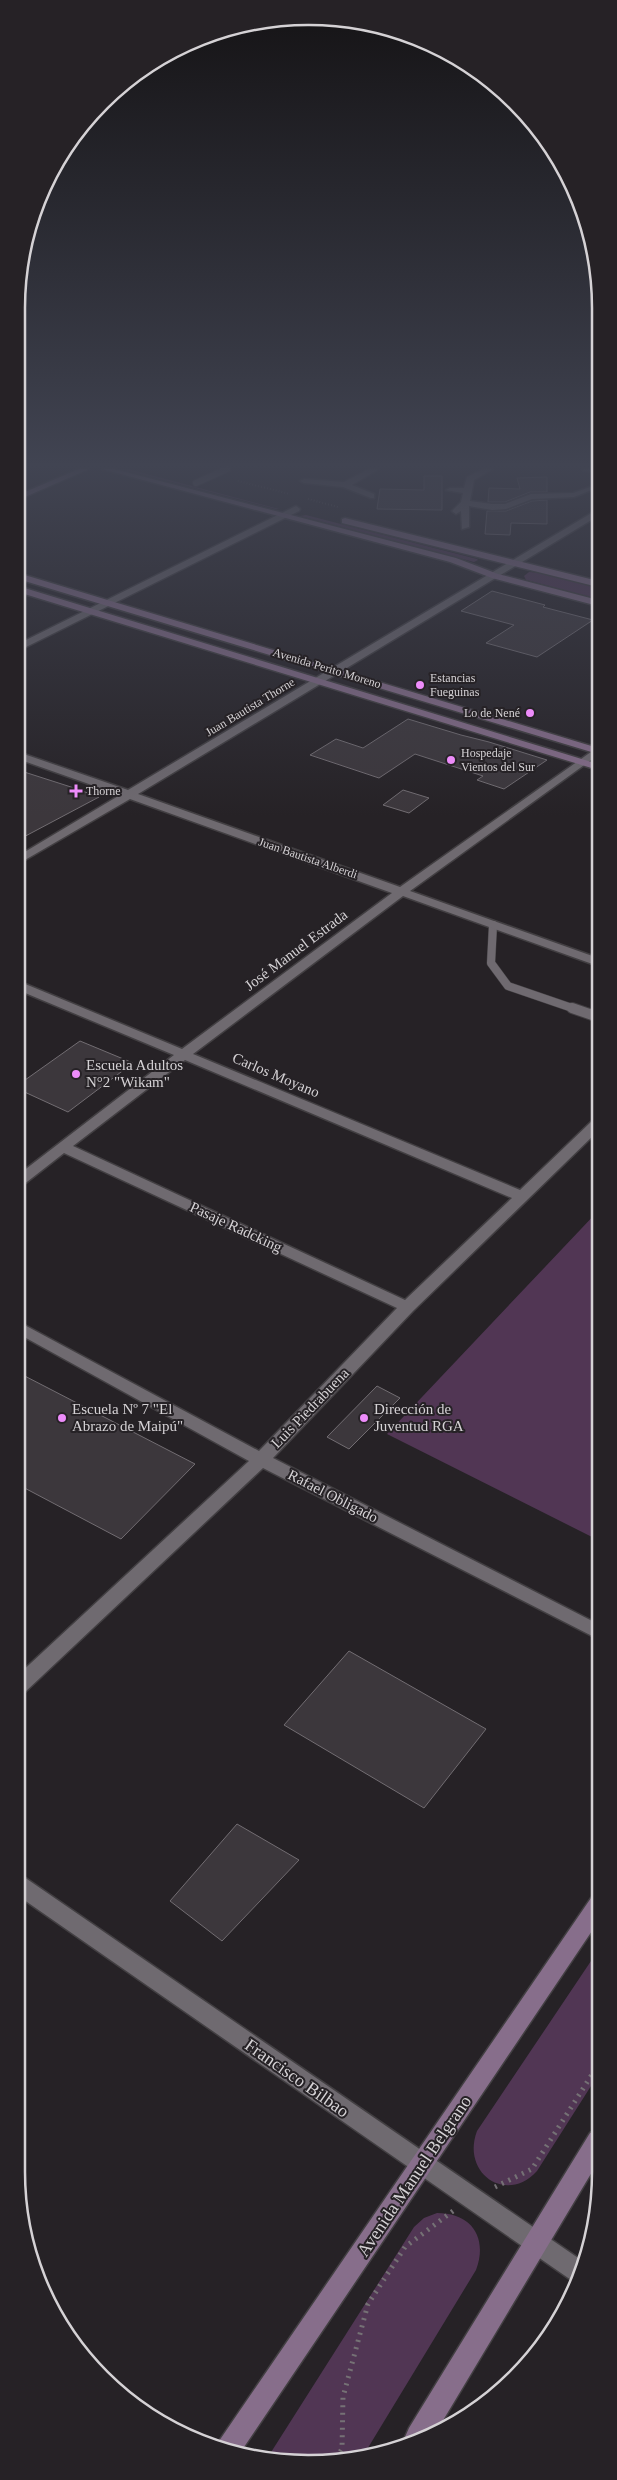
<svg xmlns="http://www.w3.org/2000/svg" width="617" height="2480" viewBox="0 0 617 2480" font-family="Georgia,serif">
<rect width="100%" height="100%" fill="#262226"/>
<!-- green -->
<path fill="#513654" d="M120 469H128L279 509H276Z
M306 515 477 559 478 560 474 562 300 516Z
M529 572 544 573 598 587V599L526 580 524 576Z
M598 1211V1540L387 1434Z
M591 1961 598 1982V2075L537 2171C506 2205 461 2173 477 2131Z
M437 2213C472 2213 488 2238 476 2270L363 2456 289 2463 268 2457 414 2227 424 2218Z"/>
<!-- building -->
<path fill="#3c373c" stroke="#726d72" d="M424 476H442V510L377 509 380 489 424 490Z
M547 477V492H530L505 502H488L489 488 520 489 517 478Z
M547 500V524L511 523 510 535 485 534 487 511H506L532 501Z
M492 591 545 605 543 607 593 620 537 657 486 643 514 625 461 611Z
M408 719 461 735 489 742 547 760 504 789 477 780 483 776 415 754 379 778 310 755 336 739 363 748Z
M18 770 71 787 99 797 18 840Z
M403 790 429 798 409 813 383 805Z
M80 1041 133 1063 68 1112 18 1089V1085Z
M17 1372 195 1464 121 1539 17 1484Z
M377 1386 400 1398 349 1449 327 1437Z
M349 1651 486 1729 424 1808 284 1725Z
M237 1824 299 1860 222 1941 170 1901Z"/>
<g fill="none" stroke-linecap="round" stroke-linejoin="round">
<!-- lane-far2 casing -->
<g stroke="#423f42" stroke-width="8">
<path id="lane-far2" d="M196 483 227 469"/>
</g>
<!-- lane-far1 casing -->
<g stroke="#423f42" stroke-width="9">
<path id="lane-far1" d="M493 925 491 963 508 986 575 1009"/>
</g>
<!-- lane casing -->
<g stroke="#423f42" stroke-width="12">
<path id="lane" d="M572 1008 598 1017"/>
</g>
<!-- street casing -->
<g stroke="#423f42" stroke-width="3">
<path id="street" d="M369 469H379L352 485 374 494V498H371L343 487 304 483 300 481 304 479 344 482Z
M483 469H493L474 480 470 501 492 504H505L531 494 573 493 590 487 594 489 574 497 532 499 506 509 492 510 469 506V527L462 529 461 511 456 514 452 511 461 502 463 493 446 490 450 488H464L467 477Z
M583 469H598V473L584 471Z
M296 506 300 509 299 511 18 651V644Z
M595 511H598V516L138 794 400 887 598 747V755L410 891 598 958V966L403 896 193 1054 520 1190 593 1120 598 1119V1131L413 1311 273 1458 598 1624V1639L263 1468 24 1693 17 1696V1676L249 1461 17 1333V1321L259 1451 397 1308 64 1153 23 1185 18 1186V1175L174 1055 18 990V981L182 1049 392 893 130 799 18 864V856L120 795 18 759V752L128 790ZM185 1060 512 1198 405 1300 73 1146Z
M17 1875 24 1877 581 2260 574 2282 17 1895Z"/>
</g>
<!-- secondary casing -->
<g stroke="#423f42" stroke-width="3">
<path id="secondary" d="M79 469H89L18 500V495Z
M102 469H114L456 558 498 574 598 600V606L492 578 450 562Z
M345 518 598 581V587L342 523V519Z
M18 573 598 748V754L18 579Z
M18 586 598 764V770L18 592Z
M598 1896V1922L242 2450 217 2444 591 1898Z
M598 2130V2162L439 2427 407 2442 405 2437 409 2428 590 2133Z"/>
</g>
<!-- path-far1 -->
<path stroke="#757175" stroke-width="2" stroke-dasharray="0.5 2.5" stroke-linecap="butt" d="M238 481 290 494
M308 499 338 507"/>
<!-- path -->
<path stroke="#757175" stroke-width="5" stroke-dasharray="2 5.5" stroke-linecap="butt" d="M495 2187 532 2169 598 2065
M336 2458 342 2449 343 2397 368 2304 405 2247 453 2211"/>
<!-- lane-far2 -->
<use href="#lane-far2" stroke="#6f6a70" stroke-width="6"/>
<!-- lane-far1 -->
<use href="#lane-far1" stroke="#6f6a70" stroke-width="8"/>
<!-- lane -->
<use href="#lane" stroke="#6f6a70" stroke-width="10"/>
<!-- street -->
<use href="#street" fill="#6f6a70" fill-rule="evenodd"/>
<!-- secondary -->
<use href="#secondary" fill="#876e8b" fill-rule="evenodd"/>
</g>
<!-- sky -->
<linearGradient id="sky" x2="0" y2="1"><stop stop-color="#151315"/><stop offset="0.57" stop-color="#414452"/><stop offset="1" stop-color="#414452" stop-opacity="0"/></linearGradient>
<rect width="617" height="816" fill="url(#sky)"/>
<!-- markers -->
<g fill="#ed8cfa" stroke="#262226" stroke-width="2">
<circle cx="420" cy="685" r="5"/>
<circle cx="530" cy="713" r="5"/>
<circle cx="451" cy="760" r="5"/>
<path d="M73.5 783.5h5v5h5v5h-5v5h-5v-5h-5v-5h5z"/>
<circle cx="76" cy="1074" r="5"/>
<circle cx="62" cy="1418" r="5"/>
<circle cx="364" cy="1418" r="5"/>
</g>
<g text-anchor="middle" stroke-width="4" stroke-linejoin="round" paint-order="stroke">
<!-- far-street labels -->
<g font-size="12" fill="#d5d2d5" stroke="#262226">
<text transform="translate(327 668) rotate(17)" y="4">Avenida Perito Moreno</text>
<text transform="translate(250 707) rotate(-31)" y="4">Juan Bautista Thorne</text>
<text transform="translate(308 858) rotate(19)" y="4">Juan Bautista Alberdi</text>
</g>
<!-- far-poi labels -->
<g font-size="12" fill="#d5d2d5" stroke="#262226" text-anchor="start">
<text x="430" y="682">Estancias<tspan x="430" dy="14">Fueguinas</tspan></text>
<text x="520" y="717" text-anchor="end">Lo de Nené</text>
<text x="461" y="757">Hospedaje<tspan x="461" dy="14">Vientos del Sur</tspan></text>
<text x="86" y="795">Thorne</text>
</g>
<!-- street labels -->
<g font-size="15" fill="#d5d2d5" stroke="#262226">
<text transform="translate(296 950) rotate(-37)" y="5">José Manuel Estrada</text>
<text transform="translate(276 1075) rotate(23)" y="5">Carlos Moyano</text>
<text transform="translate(236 1227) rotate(25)" y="5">Pasaje Radcking</text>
<text transform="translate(310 1408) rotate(-46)" y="5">Luis Piedrabuena</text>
<text transform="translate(333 1496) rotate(27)" y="5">Rafael Obligado</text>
</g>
<!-- poi labels -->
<g font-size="15" fill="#d5d2d5" stroke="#262226" text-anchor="start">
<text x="86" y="1070">Escuela Adultos<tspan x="86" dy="17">N°2 "Wikam"</tspan></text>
<text x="72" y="1414">Escuela Nº 7 "El<tspan x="72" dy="17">Abrazo de Maipú"</tspan></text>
<text x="374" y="1414">Dirección de<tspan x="374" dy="17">Juventud RGA</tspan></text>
</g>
<!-- near-street labels -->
<g font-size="18" fill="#d5d2d5" stroke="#262226">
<text transform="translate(297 2078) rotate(35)" y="6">Francisco Bilbao</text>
<text transform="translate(414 2176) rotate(-56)" y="6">Avenida Manuel Belgrano</text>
</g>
</g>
<!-- crop -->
<path d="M0 0H617V2480H0ZM308 25H309A283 283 0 0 1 592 308V2172A283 283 0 0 1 309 2455H308A283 283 0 0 1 25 2172V308A283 283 0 0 1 308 25Z" fill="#262226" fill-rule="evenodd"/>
<path fill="none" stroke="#d5d2d5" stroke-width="2.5" d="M308 25H309A283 283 0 0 1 592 308V2172A283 283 0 0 1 309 2455H308A283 283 0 0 1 25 2172V308A283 283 0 0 1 308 25Z"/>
</svg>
